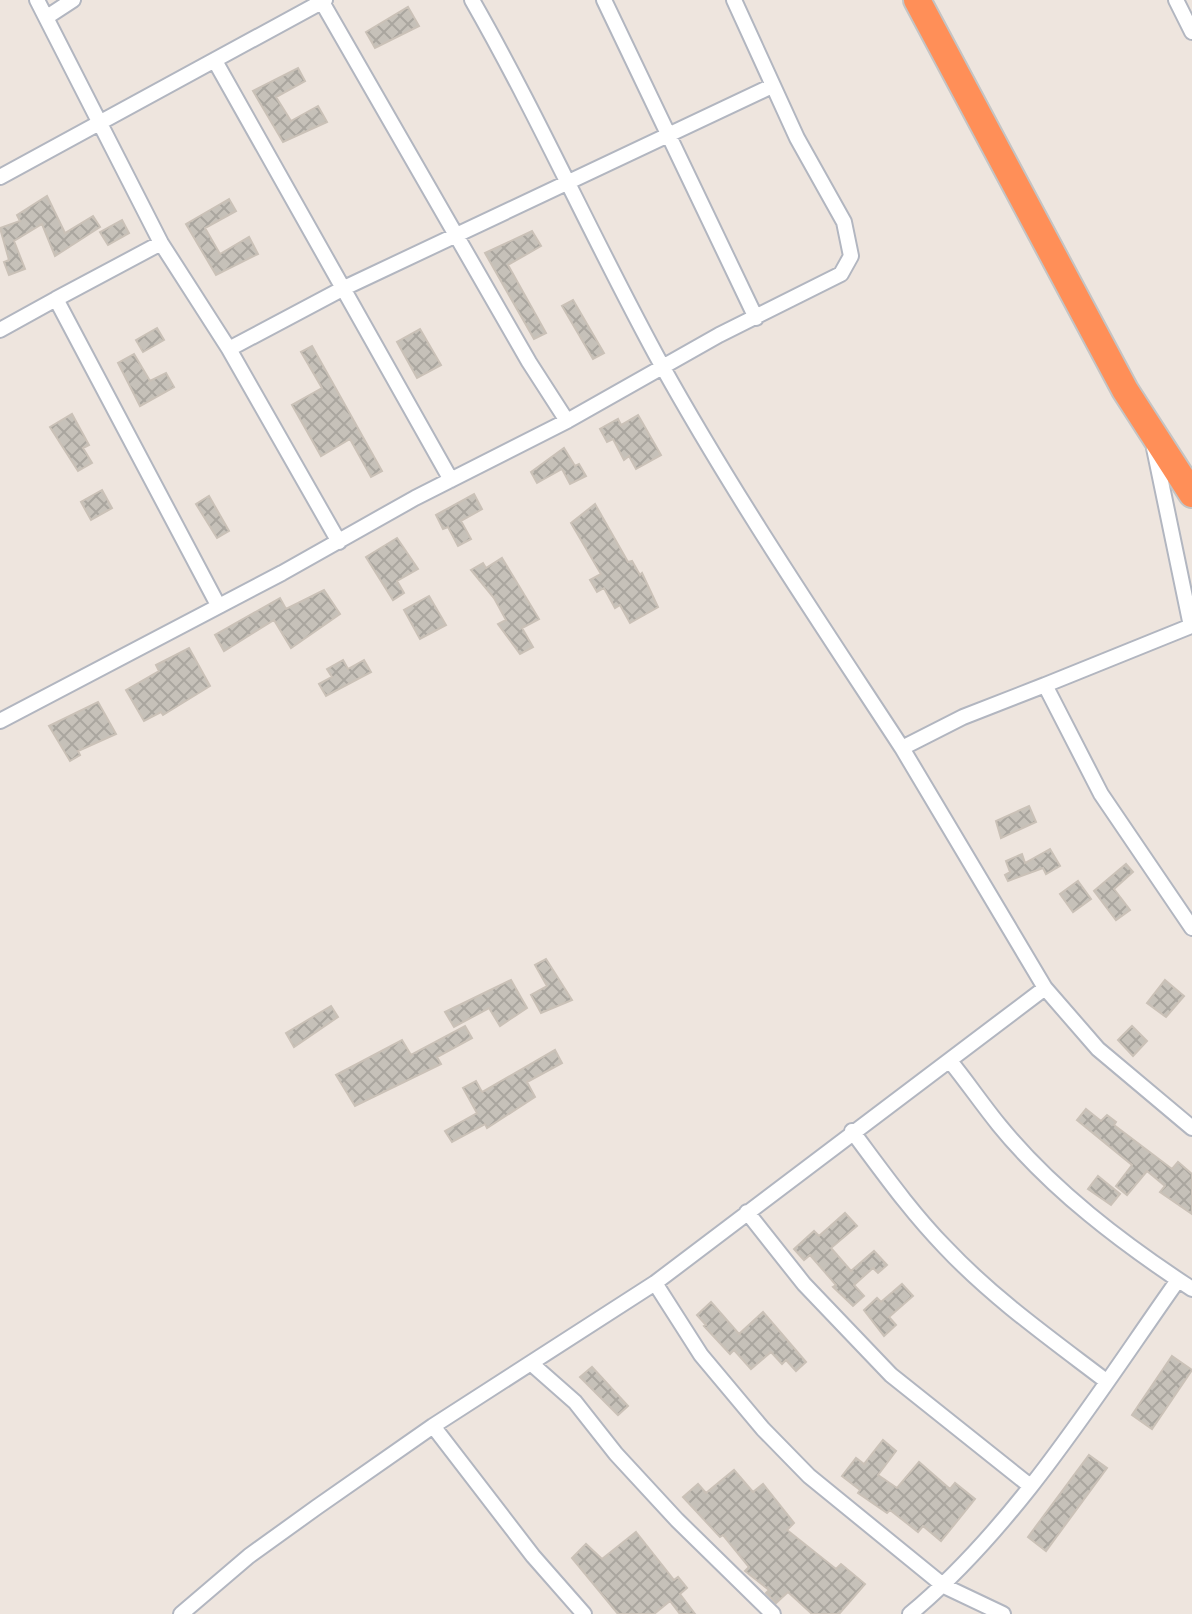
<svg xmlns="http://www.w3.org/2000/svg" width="1192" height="1614" viewBox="0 0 1192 1614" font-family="Quicksand,sans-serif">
<defs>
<pattern id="building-cross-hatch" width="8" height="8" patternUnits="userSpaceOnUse" patternTransform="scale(2)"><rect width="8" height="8" fill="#c6c1b9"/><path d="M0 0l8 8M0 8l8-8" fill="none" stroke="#aaa69f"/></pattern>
</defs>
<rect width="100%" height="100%" fill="#eee5de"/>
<!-- building -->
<path fill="url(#building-cross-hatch)" stroke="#cac1b7" stroke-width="2" d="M408 7 419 26 375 48 366 32Z
M298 68 305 81 276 97 291 121 318 106 327 122 283 142 253 91Z
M47 196 65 233 93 216 100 227 55 256 42 224 14 241 25 269 9 275 4 262 9 260 0 228 20 221 17 215Z
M229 199 236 211 205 228 220 254 249 237 258 254 216 275 186 224Z
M122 220 129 233 108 245 100 232Z
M532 231 541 246 508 265 546 333 534 339 485 253Z
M573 300 604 353 593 359 562 306Z
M157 328 164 340 143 352 136 340Z
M420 329 441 365 417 378 397 342Z
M312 346 382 471 371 477 350 439 321 456 292 405 322 388 301 352Z
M134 354 150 381 166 373 174 387 140 406 118 363Z
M72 414 89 445 83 448 92 463 78 471 50 427Z
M638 415 661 455 636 469 629 456 624 460 613 439 607 442 600 429 618 419 621 425Z
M564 448 575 466 579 464 586 476 570 484 562 469 537 483 531 472Z
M102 490 112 508 91 520 81 502Z
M474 494 482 509 461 521 471 539 458 546 448 527 443 529 436 515Z
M209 496 229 531 217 538 196 504Z
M595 504 628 562 632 561 640 575 642 573 658 607 630 623 620 605 615 608 604 588 597 592 590 580 601 574 571 523Z
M397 538 418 569 397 581 404 593 393 600 366 557Z
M502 558 539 619 522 628 533 647 520 654 498 624 506 620 494 598 471 570 483 563 486 568Z
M324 590 340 614 291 648 274 620 224 651 215 635 280 598 286 609Z
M429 596 446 625 420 639 404 610Z
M189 648 210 686 163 715 161 712 144 721 126 690 159 671 156 665Z
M343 660 348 669 364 660 371 672 326 696 319 684 332 677 327 669Z
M98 702 116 734 78 751 80 755 70 761 49 726Z
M1029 806 1036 822 1001 838 996 821Z
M1050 849 1060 866 1046 874 1043 868 1008 881 1005 875 1010 872 1006 861 1022 854 1025 863Z
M1126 864 1133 872 1114 889 1130 910 1116 920 1094 891Z
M1078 881 1091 899 1073 912 1060 894Z
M546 959 572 1000 541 1013 531 995 547 986 535 965Z
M511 980 527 1008 500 1026 489 1008 454 1027 445 1012Z
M1165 980 1184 996 1166 1017 1147 1003Z
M331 1006 338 1017 294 1047 286 1033Z
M465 1026 472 1038 437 1057 441 1064 355 1106 336 1075 402 1040 411 1055Z
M1132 1026 1147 1041 1133 1056 1118 1040Z
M555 1050 562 1063 527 1082 535 1097 487 1128 485 1124 452 1142 445 1131 477 1113 463 1088 476 1081 482 1092Z
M1086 1109 1101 1121 1107 1115 1116 1122 1114 1125 1172 1169 1178 1162 1192 1174V1214L1160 1192 1165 1186 1147 1171 1127 1195 1116 1186 1132 1165 1077 1120Z
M1098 1176 1120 1194 1111 1205 1088 1189Z
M845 1213 857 1226 831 1248 851 1271 874 1251 887 1265 878 1273 873 1268 854 1285 864 1296 853 1306 833 1287 836 1285 810 1255 804 1260 794 1249 814 1231 819 1236Z
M902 1284 913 1296 889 1317 896 1325 884 1336 864 1310 877 1298 881 1302Z
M711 1302 739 1334 763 1312 806 1362 796 1371 786 1360 782 1364 771 1352 751 1369 734 1350 730 1354 704 1326 706 1325 697 1315Z
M1172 1356 1192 1370 1152 1429 1132 1415Z
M592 1367 628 1406 618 1415 580 1377Z
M883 1440 896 1451 878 1475 897 1488 919 1462 950 1489 955 1483 975 1499 941 1541 923 1526 918 1532 890 1510 887 1513 858 1493 860 1490 842 1476 856 1458 864 1464Z
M1089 1455 1107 1468 1046 1551 1028 1537Z
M734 1470 753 1492 763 1484 794 1523 787 1530 836 1569 841 1564 865 1584 839 1614H812L788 1592 776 1603 766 1593 769 1590 745 1571 749 1567 723 1535 720 1537 683 1497 698 1484 706 1493Z
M636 1532 674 1580 678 1577 687 1588 680 1594 695 1614H680L670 1601 654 1614H618L572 1558 586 1544 602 1559Z"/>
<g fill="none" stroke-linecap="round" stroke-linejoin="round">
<!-- street casing -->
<g stroke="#b2b6c0" stroke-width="18">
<path id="street" d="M37 0 161 243 229 349 339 542
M472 0C540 119 595 244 661 364 735 497 819 621 902 748
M604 0 756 318
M1176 0 1192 32
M322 2 529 362 567 421
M47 17 73 0
M215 61 451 480
M0 177 325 0
M161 243 56 299 218 605
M0 330 56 299
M229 349 342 289 772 86
M1154 448 1191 626 1045 685 1101 794 1192 928
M1045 685 963 717 902 748 1045 988 1098 1049 1192 1128
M0 721 282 573 415 498 567 421 719 335 841 274 851 256 844 222 797 138 734 0
M950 1061C967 1082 982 1104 999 1125 1052 1190 1122 1243 1192 1289
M852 1131C882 1171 910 1211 945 1247 993 1298 1051 1339 1106 1381
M747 1212 804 1284 891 1375 1029 1485
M655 1283 701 1355 763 1429 809 1476 944 1586 1003 1614
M533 1365 575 1402 616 1454 677 1520 773 1614
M433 1426 533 1556 584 1614
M181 1614 249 1556 317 1507 433 1426 655 1283 1045 988
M910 1614C1017 1525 1098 1393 1178 1280"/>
</g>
<!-- highway casing -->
<g stroke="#c4c4c4" stroke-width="30">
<path id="highway" d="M917 0 1125 390 1192 494"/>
</g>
<!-- street -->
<use href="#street" stroke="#fff" stroke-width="14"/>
<!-- highway -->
<use href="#highway" stroke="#ff8f58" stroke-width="26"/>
</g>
</svg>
